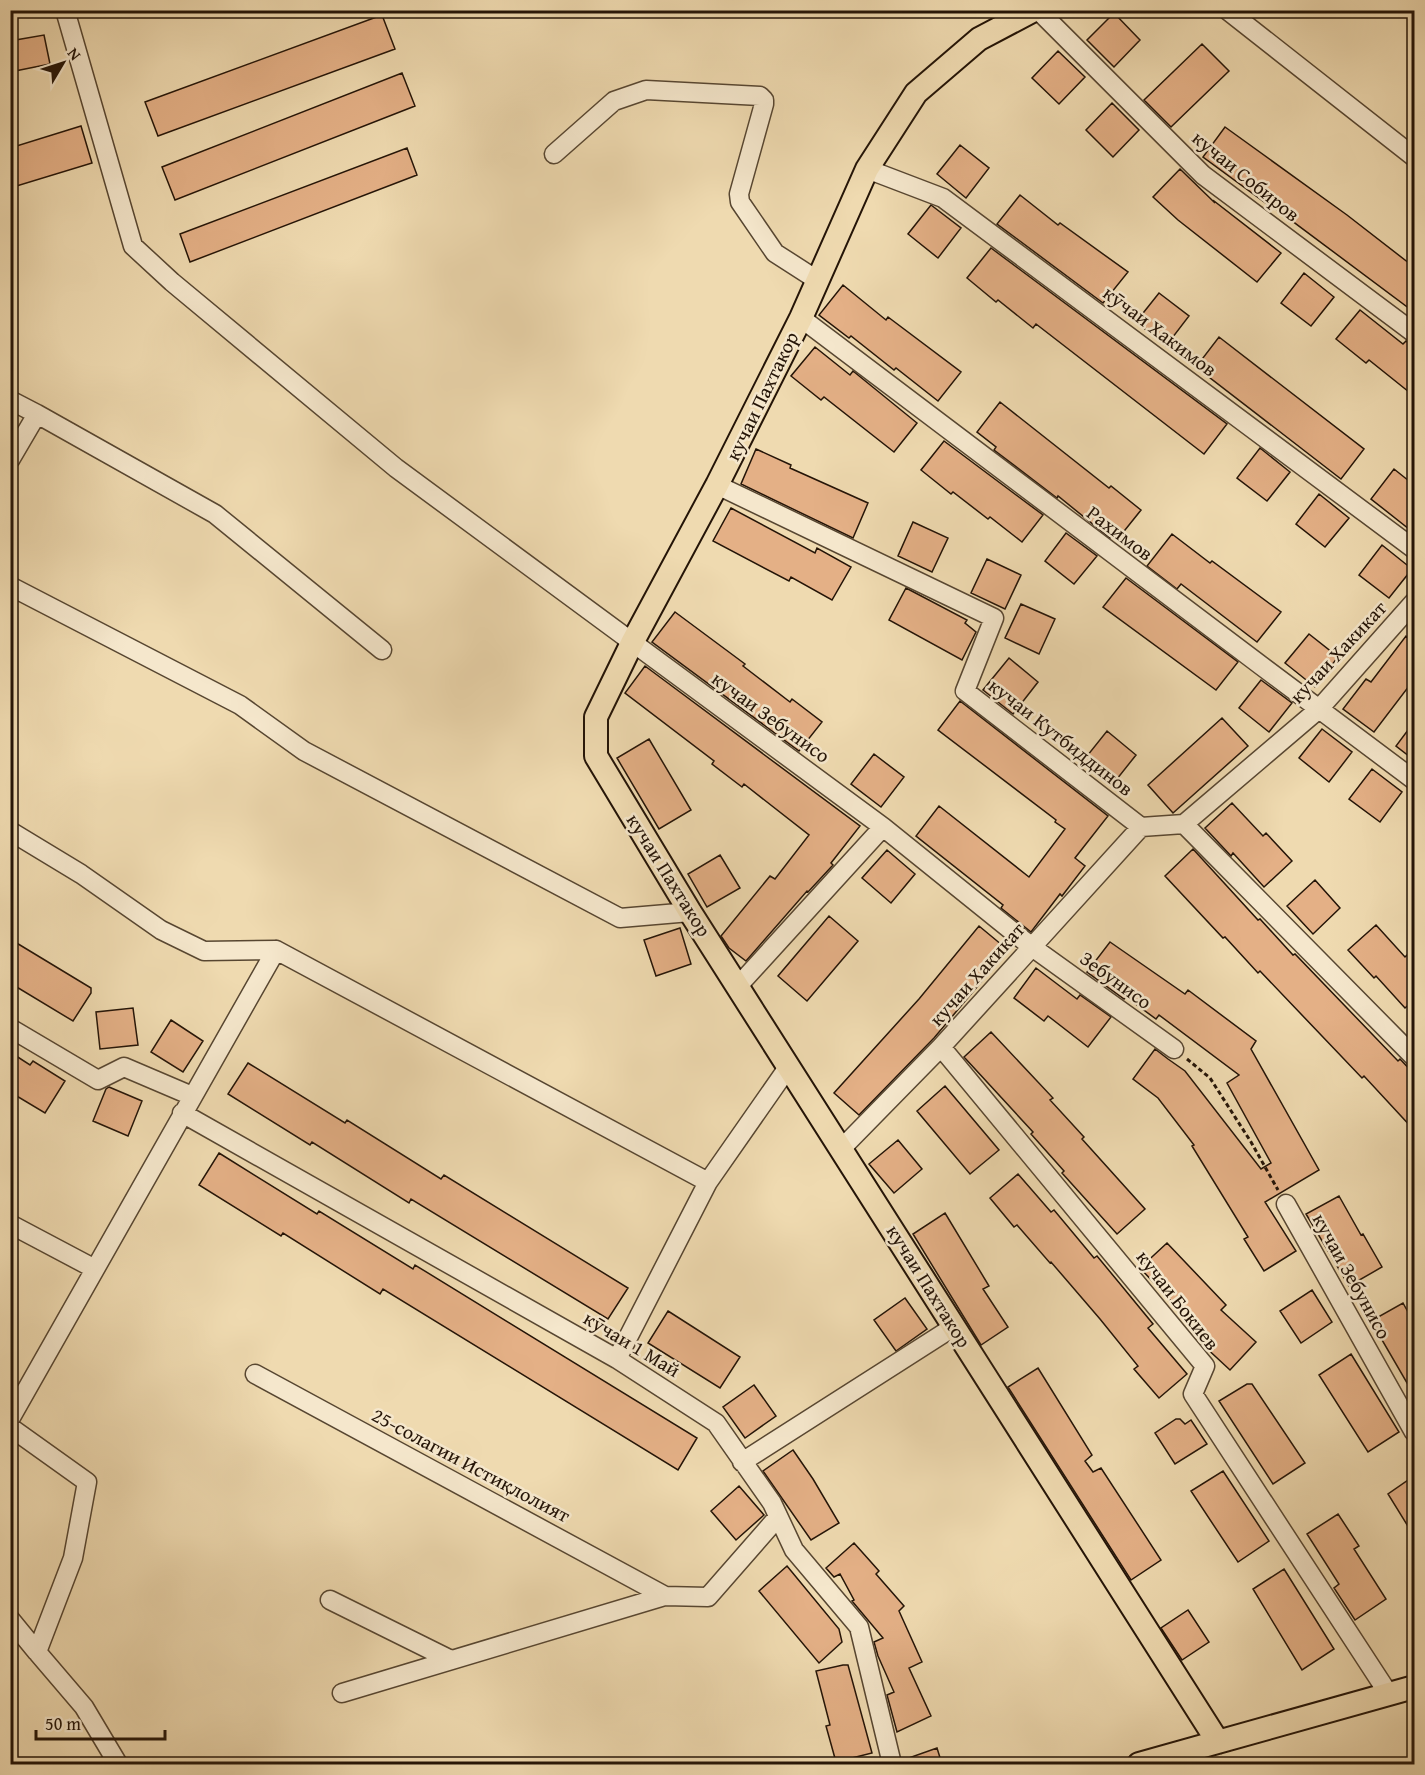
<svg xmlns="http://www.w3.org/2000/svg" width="1425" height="1775" viewBox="0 0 1425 1775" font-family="'Gentium Book Plus',serif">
<rect width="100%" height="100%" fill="#efdab0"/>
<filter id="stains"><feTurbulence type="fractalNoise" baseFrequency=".00333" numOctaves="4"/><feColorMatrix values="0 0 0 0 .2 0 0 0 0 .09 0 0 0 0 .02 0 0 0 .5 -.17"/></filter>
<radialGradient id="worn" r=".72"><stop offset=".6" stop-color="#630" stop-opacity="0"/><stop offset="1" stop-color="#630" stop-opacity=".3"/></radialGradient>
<!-- building -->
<path fill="#e4b086" stroke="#241407" stroke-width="1.5" d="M1114 13 1140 40 1114 67 1087 40Z
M382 15 395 49 158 136 145 102Z
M44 35 50 64 10 72V41Z
M1202 44 1229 71 1171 127 1144 100Z
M1058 51 1085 77 1059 104 1032 78Z
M402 73 415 106 175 200 162 167Z
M1112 103 1139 130 1113 157 1086 130Z
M81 126 92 163 10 188V148Z
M1225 127 1347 215 1414 267V312L1268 203 1267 204 1203 157Z
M960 145 989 168 966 198 937 174Z
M407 148 417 175 190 262 180 234Z
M1180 169 1214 202V201L1281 253 1257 282 1178 220 1153 197Z
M1020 195 1058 225 1060 223 1128 272 1103 303 997 224Z
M931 205 961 228 938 258 908 234Z
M991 248 1227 424 1204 454 1036 324 1033 328 998 300 996 302 967 278Z
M1304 273 1334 297 1311 326 1281 303Z
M843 285 886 320 888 317 961 372 938 401 896 368 894 370 851 336 849 338 819 315Z
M1159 293 1189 316 1166 346 1136 322Z
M1360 310 1403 344 1406 341 1414 348V396L1369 360 1366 363 1336 339Z
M1219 337 1364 449 1341 479 1196 367Z
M815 347 850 375 853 371 917 423 894 452 824 397 821 400 791 376Z
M1000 402 1109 488 1111 486 1141 510 1117 540 1112 536 1110 538 1058 496 1057 498 994 450 996 447 977 432Z
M944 441 1043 515 1022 542 990 517 988 519 953 492 951 494 921 470Z
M1260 448 1290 472 1267 501 1237 478Z
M756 449 791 465 790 468 868 503 853 538 741 484Z
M1394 469 1414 485V533L1371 499Z
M1319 494 1349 518 1325 547 1296 524Z
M731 508 815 553 817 548 851 567 832 600 791 577 789 581 713 541Z
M913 522 948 538 932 572 898 556Z
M1066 533 1097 556 1074 584 1045 561Z
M1172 534 1210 563 1212 561 1281 612 1257 642 1181 584 1177 589 1147 566Z
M1382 545 1412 569 1389 598 1359 575Z
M987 559 1021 575 1005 609 971 593Z
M1126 578 1238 662 1216 690 1103 607Z
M906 588 967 620 965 623 976 632 962 660 889 620Z
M1021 604 1055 619 1039 654 1005 638Z
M675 612 745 664 743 666 790 702 792 699 822 722 799 751 652 642Z
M1309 634 1338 657 1315 687 1285 663Z
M1406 636 1414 643V690L1409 686 1374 732 1343 709 1366 679 1371 682Z
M1009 658 1038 682 1013 714 983 690Z
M645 666 860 826 831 863 833 865 808 892 807 891 746 961 729 948 721 936 770 876 775 879 809 835 744 784 742 787 712 764 714 761 625 693Z
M1261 680 1292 703 1269 732 1239 708Z
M960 701 1108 816 1075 858 1085 866 1062 896 1060 894 1031 932 1001 908 1003 905 916 836 939 806 1029 877 1065 829 1055 822 1056 820 938 730Z
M1222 718 1248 746 1173 813 1148 785Z
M1414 722V760L1396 746Z
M1322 729 1352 752 1329 782 1299 758Z
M1107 731 1136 755 1113 784 1083 761Z
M649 739 691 810 659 829 617 758Z
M874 754 904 777 881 807 851 784Z
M1372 769 1402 792 1380 822 1349 799Z
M1232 803 1263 836 1266 833 1292 861 1264 887 1233 853 1231 856 1205 828Z
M1193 849 1258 920 1260 919 1293 955 1295 954 1398 1061 1400 1059 1414 1074V1130L1364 1076 1362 1078 1260 971 1258 973 1225 937 1223 938 1165 876Z
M887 850 915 874 891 903 862 878Z
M720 855 740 888 707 907 688 874Z
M1315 880 1340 908 1313 934 1287 906Z
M829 916 858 941 807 1001 778 976Z
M1376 925 1405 957 1407 955 1414 962V1000L1405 1008 1376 976 1374 978 1348 950Z
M979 926 1008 950 934 1038 859 1115 834 1093 919 999Z
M680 928 691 964 656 976 644 940Z
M10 939 91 988V993L73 1021 10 983Z
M1110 942 1185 994 1188 990 1256 1041 1251 1049 1319 1170 1265 1202 1296 1251 1264 1271 1244 1239 1248 1237 1192 1146 1194 1145 1158 1098 1133 1079 1155 1049 1168 1059 1185 1071 1261 1169 1271 1163 1227 1083 1239 1075 1159 1015 1156 1019 1126 997 1124 999 1087 972Z
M1036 968 1077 999 1080 995 1111 1017 1088 1047 1048 1016 1044 1021 1014 998Z
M133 1008 138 1045 100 1049 96 1012Z
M171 1020 203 1041 183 1072 151 1052Z
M991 1032 1053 1098 1050 1100 1084 1137 1082 1139 1145 1209 1117 1234 1062 1173 1064 1171 1031 1134 1033 1132 964 1057Z
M10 1052 30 1065 33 1061 65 1081 45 1113 10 1092Z
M248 1063 345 1123 347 1120 441 1179 444 1175 628 1288 608 1319 411 1199 409 1203 312 1142 310 1145 228 1094Z
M945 1086 999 1150 970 1174 917 1111Z
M109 1087 142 1101 128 1136 93 1121 106 1089Z
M898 1140 922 1169 894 1193 869 1164Z
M219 1153 317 1214 319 1211 413 1269 415 1265 697 1438 678 1470 383 1289 380 1294 283 1233 281 1236 199 1185Z
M1018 1174 1051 1212 1054 1210 1094 1258 1097 1256 1121 1285 1153 1324 1148 1328 1187 1374 1159 1398 1134 1369 1138 1366 1100 1319 1051 1262 1050 1263 1017 1225 1014 1227 990 1198Z
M1339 1196 1361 1235 1363 1234 1382 1267 1349 1286 1306 1214Z
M945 1213 989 1286 983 1289 1008 1327 981 1345 913 1234Z
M1167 1243 1226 1305 1221 1310 1256 1342 1230 1370 1202 1344 1207 1339 1140 1268Z
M1312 1290 1332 1322 1301 1343 1280 1311Z
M905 1298 927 1329 896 1351 874 1320Z
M1403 1303 1414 1323V1395L1371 1321Z
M668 1311 740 1357 720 1388 648 1343Z
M1351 1354 1399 1432 1368 1452 1319 1375Z
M1038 1368 1092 1455 1085 1461 1093 1472 1101 1468 1161 1560 1131 1580 1008 1387Z
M1247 1384H1252L1305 1463 1273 1484 1219 1401Z
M754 1385 776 1416 745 1438 723 1407Z
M1176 1419H1180L1185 1424 1191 1420 1207 1444 1175 1464 1155 1433Z
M793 1450 813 1479 839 1523 811 1540 763 1471Z
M1223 1471 1269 1541 1238 1562 1191 1491Z
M1414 1476V1536L1388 1494Z
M739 1486 764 1515 736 1540 711 1511Z
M1338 1514 1359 1546 1354 1549 1386 1599 1355 1620 1334 1588 1339 1584 1307 1534Z
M854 1543 879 1571 876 1574 904 1606 899 1611 922 1662 909 1668 931 1716 897 1732 887 1695 894 1692 878 1656 874 1642 883 1638 852 1601 854 1600 840 1574 834 1577 826 1568Z
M787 1566 839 1629 842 1642 819 1663 759 1591Z
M1284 1569 1334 1649 1302 1670 1253 1589Z
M1188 1610 1209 1642 1182 1660 1161 1628Z
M843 1665H848L872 1753 836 1762 826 1726 830 1725 816 1671Z
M937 1748 942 1764H903V1760Z"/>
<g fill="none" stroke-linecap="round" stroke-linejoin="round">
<!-- minor casing -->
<g stroke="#574631" stroke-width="21">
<path id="minor" d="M65 10 133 246 172 282 396 468 883 827 1032 947 1174 1049
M1038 10 1203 175 1414 333
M1227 10 1414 157
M554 154 614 101 646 90 760 96 764 100V104L739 194 740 202 775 253 817 280
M867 169 943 198 1414 549
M801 318C1005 473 1209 627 1414 780
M10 400 37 414
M10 460 37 414 215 514 382 650
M717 485 994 618 965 691 1141 827 1184 824 1414 1057
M10 586 240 705 304 751 620 918 690 912
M1184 824 1319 709 1414 602
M10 831 81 874 161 930 204 951 276 950 708 1182
M738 986 883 827
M10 1028 98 1080 124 1067 192 1096
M941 1047 1205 1366 1193 1394 1388 1693
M182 1113 617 1359 716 1423 772 1503 794 1550 859 1627 892 1764
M842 1148 941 1047 1141 827
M1286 1204 1414 1432
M10 1224 95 1269
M617 1359 708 1182 789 1066
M255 1374 665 1596
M10 1419 276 950
M10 1427 87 1482 73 1558 37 1652 84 1707 118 1764
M742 1462 955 1326
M330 1600 451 1660
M10 1619 37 1652
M342 1693 665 1596 708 1597 778 1517"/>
</g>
<!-- major casing -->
<g stroke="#241407" stroke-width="26">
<path id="major" d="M1034 10 979 39 916 93 867 169 801 318 717 485 632 643 596 717V756L690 912 1218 1742
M1139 1764 1414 1687"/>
</g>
<!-- path -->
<path stroke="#241407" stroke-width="3" stroke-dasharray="4.5 3" stroke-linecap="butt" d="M1187 1059 1210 1078 1251 1142 1278 1190"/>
<!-- minor -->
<use href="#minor" stroke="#f5e7cc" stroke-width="18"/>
<!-- major -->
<use href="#major" stroke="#efdab0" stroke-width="22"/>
</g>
<g text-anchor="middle" stroke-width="5" stroke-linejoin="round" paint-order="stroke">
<!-- street labels -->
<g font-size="20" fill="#241407" stroke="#f5e7cc">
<text transform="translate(1246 176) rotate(39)" y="7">кучаи Собиров</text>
<text transform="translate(1160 331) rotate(37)" y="7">кӯчаи Хакимов</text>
<text transform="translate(762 396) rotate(-64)" y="7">кучаи Пахтакор</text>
<text transform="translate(1120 533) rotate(37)" y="7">Рахимов</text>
<text transform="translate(1338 652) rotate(-47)" y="7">кучаи Хакикат</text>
<text transform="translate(771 717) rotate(36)" y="7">кучаи Зебунисо</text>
<text transform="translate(1061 737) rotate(38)" y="7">кучаи Кутбиддинов</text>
<text transform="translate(669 875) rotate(58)" y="7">кучаи Пахтакор</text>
<text transform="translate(977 974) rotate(-48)" y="7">кучаи Хакикат</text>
<text transform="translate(1116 980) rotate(36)" y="7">Зебунисо</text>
<text transform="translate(1352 1276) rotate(61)" y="7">кучаи Зебунисо</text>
<text transform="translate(929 1286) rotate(58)" y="7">кучаи Пахтакор</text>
<text transform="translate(1178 1300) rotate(52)" y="7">кучаи Бокиев</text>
<text transform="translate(632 1344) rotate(31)" y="7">кӯчаи 1 Май</text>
<text transform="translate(471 1465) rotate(28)" y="7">25-солагии Истиқлолият</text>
</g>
</g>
<!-- margin -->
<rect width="1425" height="1775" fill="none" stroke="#efdab0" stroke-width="36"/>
<rect x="12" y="12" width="1401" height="1751" fill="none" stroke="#241407" stroke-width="3"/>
<rect x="18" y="18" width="1389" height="1739" fill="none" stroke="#241407" stroke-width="1.5"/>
<!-- north arrow -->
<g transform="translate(63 63) rotate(51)" stroke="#f5e7cc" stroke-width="4.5" paint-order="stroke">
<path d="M0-4.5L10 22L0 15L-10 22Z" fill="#241407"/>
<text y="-9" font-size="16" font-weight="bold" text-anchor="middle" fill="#241407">N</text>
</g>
<!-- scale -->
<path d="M36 1730v9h129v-9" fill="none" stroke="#241407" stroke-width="3"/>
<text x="45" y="1730" font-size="18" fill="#241407" stroke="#f5e7cc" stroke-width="4.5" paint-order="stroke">50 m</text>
<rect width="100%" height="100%" filter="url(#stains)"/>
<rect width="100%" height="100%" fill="url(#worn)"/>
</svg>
